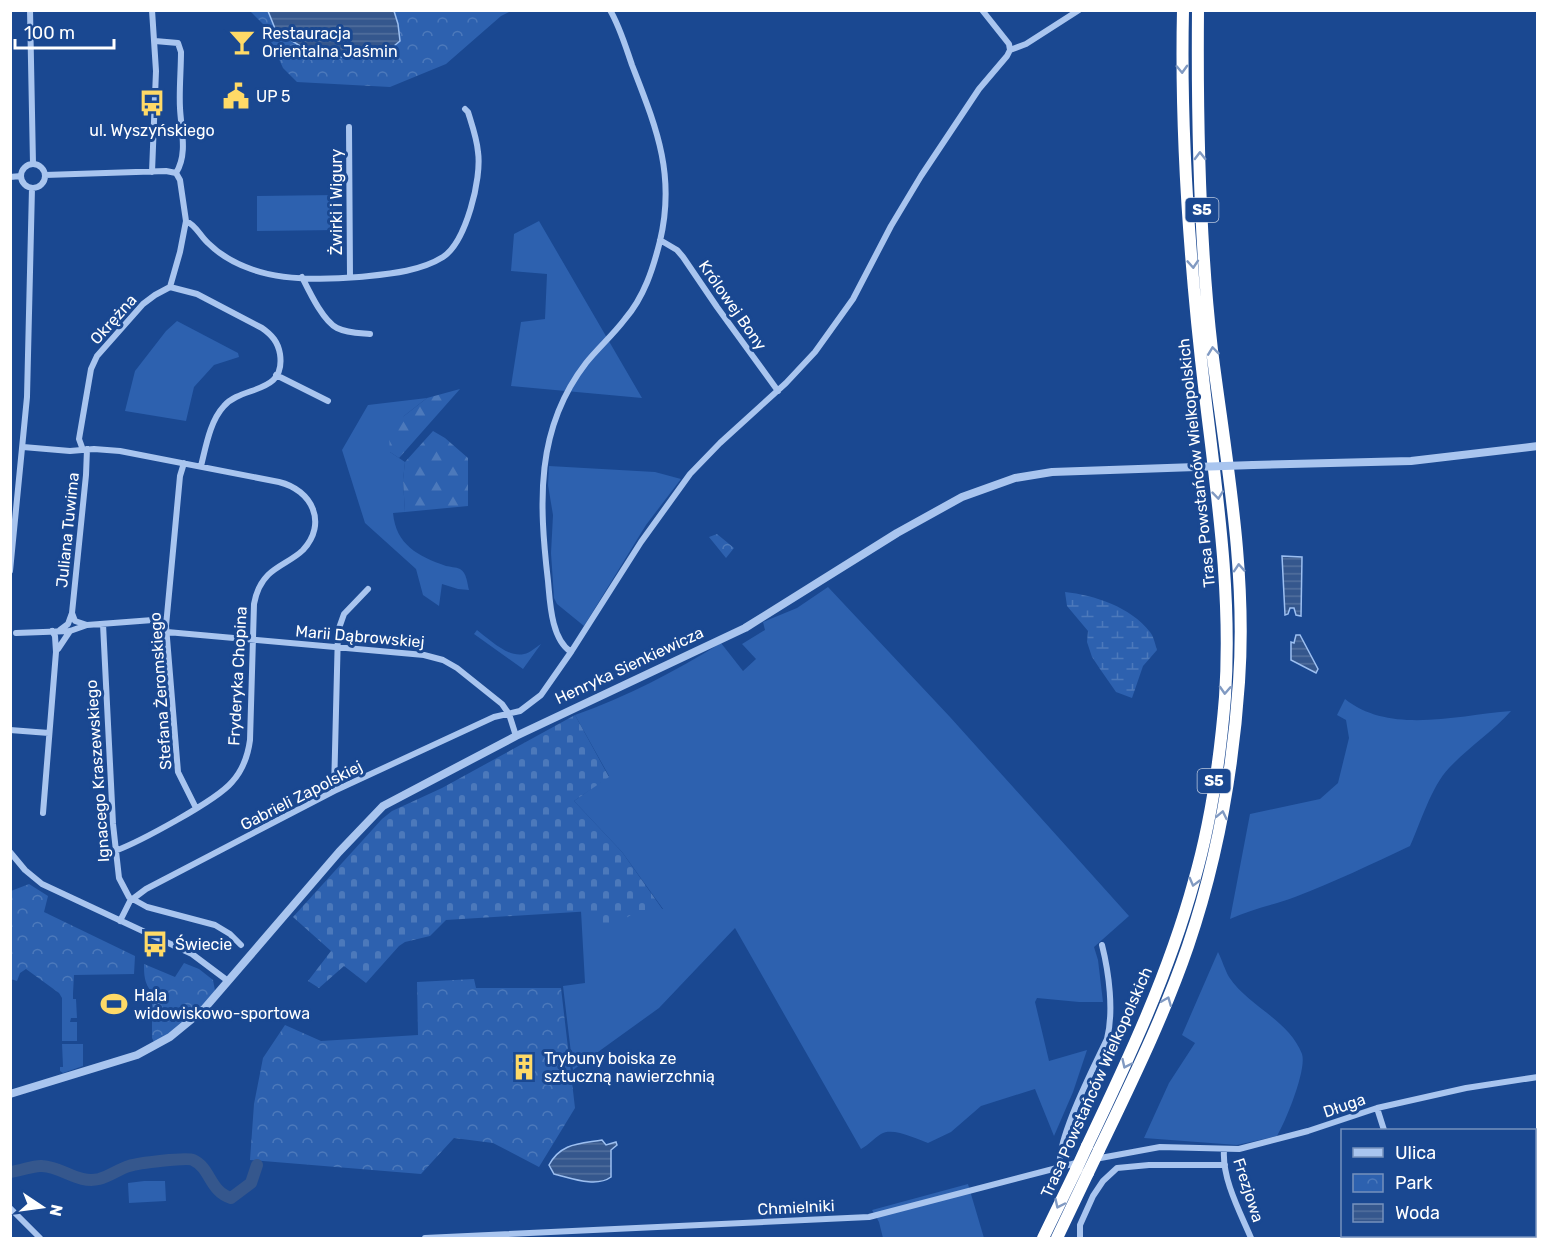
<svg xmlns="http://www.w3.org/2000/svg" width="1548" height="1249" viewBox="0 0 1548 1249" font-family="Rubik,sans-serif">
<defs>
<pattern id="forest-firs" width="22" height="20" patternUnits="userSpaceOnUse" patternTransform="scale(1.5)"><rect width="22" height="20" fill="#2d61af"/><path d="M5 1l3.5 6h-7zM16 11l3.5 6h-7z" fill="#4c79bb"/></pattern>
<pattern id="wetland-marsh" width="20" height="14" patternUnits="userSpaceOnUse" patternTransform="scale(1.5)"><rect width="20" height="14" fill="#2d61af"/><path d="M1 5h8M5 5V1M11 12h8M15 12V8" fill="none" stroke="#4c79bb"/></pattern>
<pattern id="cemetery-stones" width="16" height="16" patternUnits="userSpaceOnUse" patternTransform="scale(1.5)"><rect width="16" height="16" fill="#2d61af"/><path d="M2 7V4a2 2 0 0 1 4 0v3zM10 15v-3a2 2 0 0 1 4 0v3z" fill="#4c79bb"/></pattern>
<pattern id="park-crowns" width="20" height="18" patternUnits="userSpaceOnUse" patternTransform="scale(1.5)"><rect width="20" height="18" fill="#2d61af"/><path d="M2 6a3 3 0 1 1 6 0M12 15a3 3 0 1 1 6 0" fill="none" stroke="#4c79bb"/></pattern>
<pattern id="water-rules" width="6" height="5" patternUnits="userSpaceOnUse" patternTransform="scale(1.5)"><rect width="6" height="5" fill="#35578d"/><path d="M0 2.5h6" fill="none" stroke="#53709e"/></pattern>
</defs>
<rect width="100%" height="100%" fill="#1a4891"/>
<!-- green -->
<path fill="#2d61af" d="M336 195 337 230 257 231V196Z
M539 221 642 398 511 386 521 322 545 319 547 274 511 271 514 234Z
M177 321 238 353 239 357 214 365 194 387 186 421 125 411 135 371 166 331Z
M427 398 404 416 390 452 405 462 403 480 405 512 393 513C396 545 418 556 446 566 450 567 456 567 460 569 467 573 467 583 469 590L458 589 442 584 439 606 423 595 416 569 365 523 342 450 368 405Z
M549 466 655 472 681 479 646 525 584 626 557 604 554 598 551 553 553 515 548 485Z
M828 587 950 717 1129 916 1094 947 1098 960 1103 1002H1079L1037 998 1035 1002 1049 1061 1087 1050 1073 1092 1054 1136 1035 1089 981 1106 951 1132 928 1143C916 1139 893 1127 881 1134 874 1138 869 1145 861 1149L735 928 659 1008 573 1070 563 986 585 983 581 911 663 909 622 852 574 801 609 776 575 715C626 697 674 672 721 643L743 671 756 659 742 644 765 630 763 622 797 608Z
M477 630C489 639 508 658 524 654 530 653 536 647 541 644L523 669 474 634Z
M1345 699C1390 735 1458 715 1511 711 1492 732 1469 747 1449 768 1431 787 1421 822 1410 846 1372 864 1334 882 1295 897 1274 905 1251 909 1230 919L1250 814 1320 799 1338 783 1349 738 1346 720 1337 715Z
M1218 952C1222 960 1225 970 1229 977 1248 1006 1289 1020 1302 1054 1307 1069 1286 1121 1277 1136L1237 1145 1144 1138 1169 1083 1195 1043 1182 1035Z
M59 993H73V999H76L77 1018H71L70 1022H77V1041H62V998Z
M62 1044H83V1066L63 1073 60 1071V1067H63Z
M144 1181H165L166 1201 129 1203 128 1183Z
M968 1184 984 1238H883L879 1222 872 1210Z"/>
<!-- forest -->
<path fill="url(#forest-firs)" d="M460 389 399 458 390 452 389 436 404 416 427 398Z
M433 431 445 438 468 458V506L405 512 403 480 405 462Z"/>
<!-- wetland -->
<path fill="url(#wetland-marsh)" d="M1065 592C1094 595 1131 607 1150 632 1154 637 1155 644 1157 650L1143 666 1132 698 1116 692 1100 669 1092 657 1087 642 1088 631 1067 606Z"/>
<!-- cemetery -->
<path fill="url(#cemetery-stones)" d="M575 715 609 777 574 801 622 852 663 910H639L605 931 592 911 446 920 430 936 405 942 399 946 366 983 344 966 319 988 308 981 331 951 293 917 382 819 392 811 442 788Z"/>
<!-- park -->
<path fill="url(#park-crowns)" d="M250 11H511L501 16 446 64 390 87 297 82 283 68 263 24Z
M717 534 734 548 726 558 709 537Z
M29 884 48 896 44 912 135 956 134 974 74 975 73 993H59L26 969 20 973 17 981 11 979V891Z
M184 963 199 969 213 980 216 996 156 1046 152 1038V992C144 984 144 974 144 964L175 977Z
M474 979 476 988H561L575 1108 539 1167 493 1143 454 1138 421 1174 250 1160 254 1104 263 1058 285 1025 321 1041 418 1035 417 982Z"/>
<!-- water -->
<path fill="url(#water-rules)" stroke="#9cbff1" stroke-width="1.5" d="M268 11H394L398 24 400 41 383 55 350 58 313 54 276 31Z
M1282 556 1302 557 1301 616 1296 615 1294 608H1290L1288 614 1285 615Z
M1296 635H1300L1318 669 1316 673 1291 660V642L1294 643Z
M602 1140 606 1145 616 1142 617 1145 611 1150V1177C596 1188 571 1178 554 1174L549 1165C561 1143 579 1144 602 1140Z"/>
<g fill="none" stroke-linecap="round" stroke-linejoin="round">
<!-- river -->
<path stroke="#35578d" stroke-width="12" d="M10 1172C21 1171 34 1165 42 1166 63 1167 78 1184 99 1179 110 1176 119 1169 129 1166 138 1163 187 1157 193 1160 211 1168 209 1191 231 1198L251 1183 257 1165"/>
<!-- minor -->
<path stroke="#a9c5ef" stroke-width="6" d="M30 10 33 164
M982 10 1009 44 1010 50
M155 41 178 43 181 52C181 70 179 90 180 108 181 130 188 154 176 173L180 180 186 221C196 225 200 236 208 243 220 255 234 263 251 269 284 281 324 280 359 277 387 274 419 272 443 257 466 242 482 178 478 152 477 139 472 125 468 112L465 109
M349 127 350 277
M21 176a12 12 0 1 1 24 0a12 12 0 1 1-24 0Z
M152 172 156 71 152 10
M45 175 166 171 176 173
M10 177 21 176
M660 240 677 250 683 257 717 307 778 391
M302 277C309 291 323 321 337 328 347 333 359 333 370 334
M170 287 197 294 262 328C272 335 278 342 280 354 286 395 242 385 224 406 210 421 206 446 201 466
M276 375 328 401
M23 447 70 451 94 449 120 451 279 482C312 490 328 523 303 550 293 560 278 565 268 575 260 583 256 593 254 604L250 740C248 755 242 771 232 782 216 801 139 842 115 851
M83 450 79 439 91 369 97 356 143 304 155 295 170 287 180 252 186 221
M184 463 180 476 166 626 178 772 196 808
M10 571 27 397 32 188
M72 613 75 621 87 625
M103 624 113 824 119 878 129 897 147 907 215 925 230 934 241 945
M60 630 68 624 72 613 86 475 87 449
M167 632 424 655 443 660 457 668 502 704 509 714 516 736
M16 633 70 631 87 625 166 619
M58 649 70 631
M571 652C551 639 550 602 548 581 539 503 535 429 586 363 598 348 613 335 625 319 644 297 653 269 660 241 676 174 656 127 632 65 626 48 620 27 610 10
M10 730 49 733
M334 791 338 631 344 614 368 589
M43 813 56 652 55 636 52 631
M10 852 25 870 42 884 192 954 228 981
M120 921 130 901 146 889 334 791 494 717 520 711 541 695 571 652 641 542 690 474 720 443 786 383 815 352 853 299 891 226 921 176 979 89 1007 56 1010 50 1026 44 1079 10
M1377 1108 1384 1130
M1224 1150C1222 1179 1240 1212 1251 1238
M1095 1159 1160 1147 1239 1149 1308 1131 1377 1108 1466 1088 1538 1077
M1060 1167C1056 1140 1094 1067 1107 1039 1114 1011 1109 973 1102 945
M10 1208 40 1238
M1405 1236V1238
M425 1238 869 1217 1080 1162
M1080 1238V1225L1093 1196 1103 1181 1117 1168 1149 1165H1225"/>
<!-- tertiary -->
<path stroke="#a9c5ef" stroke-width="8" d="M1253 465 1411 461 1538 446
M10 1094 137 1055 170 1037 204 1009 339 852 383 806 516 736 745 628 897 533 962 497 1015 478 1052 472 1196 467"/>
<!-- motorway -->
<path stroke="#fff" stroke-width="12" d="M1087 1146C1128 1060 1169 973 1194 881 1211 822 1220 758 1225 697 1232 595 1217 496 1205 395 1190 268 1180 139 1183 10
M1099 1150C1131 1083 1164 1016 1188 946 1217 861 1233 771 1239 682 1247 570 1226 460 1212 350 1199 238 1197 123 1198 10
M1043 1238 1076 1170
M1057 1238 1088 1173"/>
<!-- tertiary-bridge -->
<path stroke="#a9c5ef" stroke-width="8" d="M1196 467 1253 465"/>
<!-- motorway-bridge -->
<path stroke="#fff" stroke-width="12" d="M1076 1170 1087 1146
M1088 1173 1099 1150"/>
</g>
<!-- one-way arrows -->
<defs><path id="oneway-chevron" d="M-2-3.5L2.5 0L-2 3.5" fill="none" stroke-width="1.6" stroke-linecap="round" stroke-linejoin="round" transform="scale(1.5)"/></defs>
<g stroke="#819ac2">
<use href="#oneway-chevron" transform="translate(1182 69) rotate(88)"/>
<use href="#oneway-chevron" transform="translate(1200 156) rotate(-91)"/>
<use href="#oneway-chevron" transform="translate(1193 264) rotate(86)"/>
<use href="#oneway-chevron" transform="translate(1213 351) rotate(-97)"/>
<use href="#oneway-chevron" transform="translate(1218 495) rotate(84)"/>
<use href="#oneway-chevron" transform="translate(1239 568) rotate(-94)"/>
<use href="#oneway-chevron" transform="translate(1225 690) rotate(93)"/>
<use href="#oneway-chevron" transform="translate(1222 815) rotate(-78)"/>
<use href="#oneway-chevron" transform="translate(1194 882) rotate(105)"/>
<use href="#oneway-chevron" transform="translate(1167 1001) rotate(-68)"/>
<use href="#oneway-chevron" transform="translate(1126 1064) rotate(115)"/>
<use href="#oneway-chevron" transform="translate(1059 1204) rotate(115)"/>
</g>
<!-- icons -->
<defs>
<g id="bar-bare" transform="scale(2.07)"><path d="M-6-5H6L.8 .8V4.5H3.5V6h-7V4.5H-.8V.8Z" fill="#ffda67" stroke="#1a4891" stroke-width="2.5" paint-order="stroke"/></g>
<g id="civic-bare" transform="scale(2.07)"><path d="M-.6-6.5H3V-4.5H.6V-3L4-1V1h2V6H-6V1h2V-1L-.6-3ZM-1.2 2.5V6h2.4V2.5Z" fill="#ffda67" stroke="#1a4891" stroke-width="2.5" paint-order="stroke"/></g>
<g id="bus-bare" transform="scale(2.07)"><path d="M-5-6H5V4H4V6H2V4H-2V6H-4V4H-5ZM-3.5-4V0h7V-4ZM-3.5 1.2v1.5H-2V1.2ZM2 1.2v1.5H3.5V1.2Z" fill="#ffda67" stroke="#1a4891" stroke-width="2.5" paint-order="stroke"/></g>
<g id="stadium-bare" transform="scale(2.07)"><path d="M0-5a6.5 5 0 1 0 0 10a6.5 5 0 1 0 0-10ZM-3.5-1.8h7v3.6h-7Z" fill="#ffda67" stroke="#1a4891" stroke-width="2.5" paint-order="stroke"/></g>
<g id="building-bare" transform="scale(2.07)"><path d="M-4-6H4V6H1V3H-1V6H-4ZM-2.5-4.3h1.7v1.8h-1.7ZM.8-4.3h1.7v1.8H.8ZM-2.5-1h1.7V.8h-1.7ZM.8-1h1.7V.8H.8Z" fill="#ffda67" stroke="#1a4891" stroke-width="2.5" paint-order="stroke"/></g>
</defs>
<g fill-rule="evenodd">
<use href="#bar-bare" x="242" y="42"/>
<use href="#civic-bare" x="236" y="96"/>
<use href="#bus-bare" x="152" y="103"/>
<use href="#bus-bare" x="155" y="944"/>
<use href="#stadium-bare" x="114" y="1004"/>
<use href="#building-bare" x="524" y="1067"/>
</g>
<g text-anchor="middle" stroke-width="6" stroke-linejoin="round" paint-order="stroke">
<!-- shield labels -->
<g fill="#1a4891" stroke="#bac8de" stroke-width="1.5">
<rect x="1185.5" y="198" width="33" height="24" rx="4.5"/>
<rect x="1197.5" y="769" width="33" height="24" rx="4.5"/>
</g>
<g font-size="15" font-weight="bold" fill="#fff">
<text x="1202" y="215">S5</text>
<text x="1214" y="786">S5</text>
</g>
<!-- poi labels -->
<g font-size="16" fill="#fff" stroke="#1a4891" text-anchor="start">
<text x="262" y="39">Restauracja<tspan x="262" dy="18">Orientalna Jaśmin</tspan></text>
<text x="256" y="102">UP 5</text>
<text x="152" y="136" text-anchor="middle">ul. Wyszyńskiego</text>
<text x="175" y="950">Świecie</text>
<text x="134" y="1001">Hala<tspan x="134" dy="18">widowiskowo-sportowa</tspan></text>
<text x="544" y="1064">Trybuny boiska ze<tspan x="544" dy="18">sztuczną nawierzchnią</tspan></text>
</g>
<!-- street labels -->
<g font-size="16" fill="#fff" stroke="#1a4891">
<text transform="translate(336 202) rotate(-90)" y="6">Żwirki i Wigury</text>
<text transform="translate(733 305) rotate(55)" y="6">Królowej Bony</text>
<text transform="translate(113 319) rotate(-48)" y="6">Okrężna</text>
<text transform="translate(1196 463) rotate(-96)" y="6">Trasa Powstańców Wielkopolskich</text>
<text transform="translate(67 530) rotate(-84)" y="6">Juliana Tuwima</text>
<text transform="translate(360 636) rotate(5)" y="6">Marii Dąbrowskiej</text>
<text transform="translate(629 665) rotate(-25)" y="6">Henryka Sienkiewicza</text>
<text transform="translate(237 676) rotate(-87)" y="6">Fryderyka Chopina</text>
<text transform="translate(160 691) rotate(-94)" y="6">Stefana Żeromskiego</text>
<text transform="translate(97 771) rotate(-94)" y="6">Ignacego Kraszewskiego</text>
<text transform="translate(301 795) rotate(-27)" y="6">Gabrieli Zapolskiej</text>
<text transform="translate(1096 1082) rotate(-66)" y="6">Trasa Powstańców Wielkopolskich</text>
<text transform="translate(1344 1105) rotate(-19)" y="6">Długa</text>
<text transform="translate(1249 1190) rotate(72)" y="6">Frezjowa</text>
<text transform="translate(796 1207) rotate(-3)" y="6">Chmielniki</text>
</g>
</g>
<!-- border -->
<rect width="1548" height="1249" fill="none" stroke="#ffffff" stroke-width="24"/>
<!-- legend -->
<rect x="1341" y="1129" width="195" height="108" fill="#1a4891" stroke="#7691bd" stroke-width="1.5"/>
<rect x="1353" y="1148" width="30" height="9" fill="#a9c5ef" stroke="#7691bd" stroke-width="1.5"/>
<text x="1395" y="1159" font-size="18" fill="#ffffff">Ulica</text>
<rect x="1353" y="1174" width="30" height="18" fill="url(#park-crowns)" stroke="#7691bd" stroke-width="1.5"/>
<text x="1395" y="1189" font-size="18" fill="#ffffff">Park</text>
<rect x="1353" y="1204" width="30" height="18" fill="url(#water-rules)" stroke="#7691bd" stroke-width="1.5"/>
<text x="1395" y="1219" font-size="18" fill="#ffffff">Woda</text>
<!-- north arrow -->
<g transform="translate(42 1207) rotate(103)" stroke="#1a4891" stroke-width="4.5" paint-order="stroke">
<path d="M0-4.5L10 22L0 15L-10 22Z" fill="#ffffff"/>
<text y="-9" font-size="16" font-weight="bold" text-anchor="middle" fill="#ffffff">N</text>
</g>
<!-- scale -->
<path d="M15 39v9h99v-9" fill="none" stroke="#ffffff" stroke-width="3"/>
<text x="24" y="39" font-size="18" fill="#ffffff" stroke="#1a4891" stroke-width="4.5" paint-order="stroke">100 m</text>
</svg>
